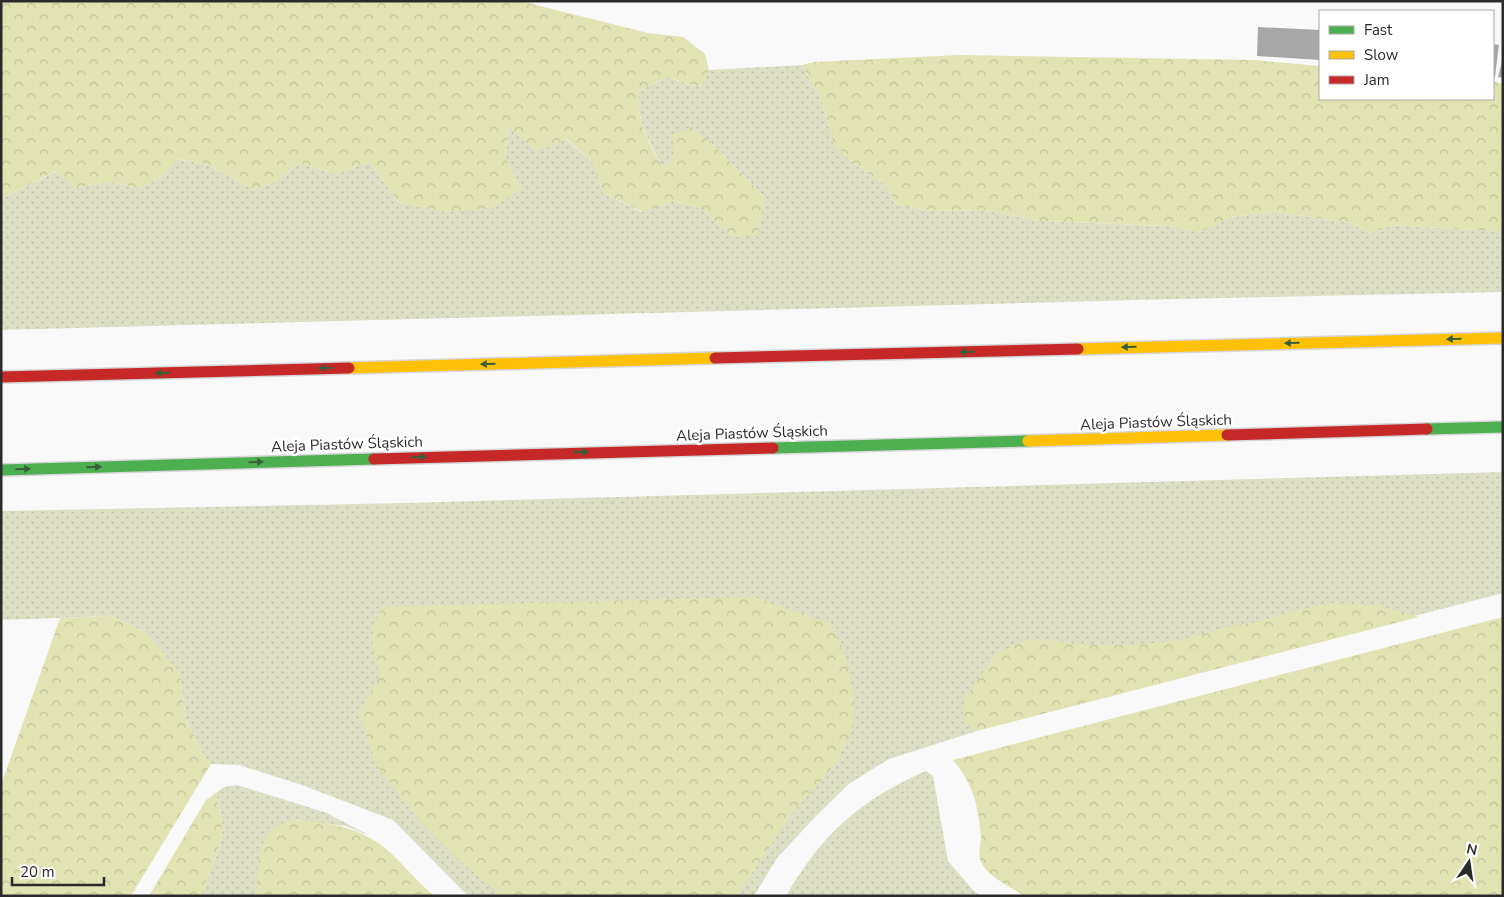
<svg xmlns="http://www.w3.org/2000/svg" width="1504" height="897" viewBox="0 0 1504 897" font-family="'Nunito Sans',sans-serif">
<defs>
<pattern id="grass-dots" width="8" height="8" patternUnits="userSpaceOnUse" patternTransform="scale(1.25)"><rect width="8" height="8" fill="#dddfc4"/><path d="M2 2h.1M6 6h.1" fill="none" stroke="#bec0a9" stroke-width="1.8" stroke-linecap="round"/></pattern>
<pattern id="forest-crowns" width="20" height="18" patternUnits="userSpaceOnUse" patternTransform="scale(1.25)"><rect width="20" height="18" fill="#e1e3b2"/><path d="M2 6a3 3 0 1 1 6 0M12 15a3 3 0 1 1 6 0" fill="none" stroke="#c1c399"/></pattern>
</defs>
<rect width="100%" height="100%" fill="#faf9fa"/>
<!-- grass -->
<path fill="url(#grass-dots)" d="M802 65 822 100 834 145 856 165 886 185 895 204 931 211 984 210 1041 221 1168 226 1200 232 1231 217 1277 212 1351 223 1371 233 1392 225 1503 232V292L1177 299 1 330V199L57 171 76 188 109 182 141 188 160 177 177 159 209 165 254 190 275 182 299 163 336 174 370 162 399 203 521 189 505 156 509 127 566 139 593 163 603 193 642 212 672 201 700 208 734 237 765 198 713 144 673 160 663 167C649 143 637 120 638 92L666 77 700 87 709 70Z
M1503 472V593L980 730 889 759 850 783 817 815 777 858 754 896H468L393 820 302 785 239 765 211 764 204 757 186 719 180 675 146 633 112 616 1 620V511L406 503Z
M926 771 933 776 948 861 973 890 981 896H786C821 835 861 799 926 771Z
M237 785 327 813 370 836 346 826 292 820 257 889V896H201C208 876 220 852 222 831 224 818 216 805 217 792L224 787Z"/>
<!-- forest -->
<path fill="url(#forest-crowns)" d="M1 1H520L648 33 683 37 705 54 709 70 701 87 666 77 638 92C637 120 648 144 663 167L673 160V135L691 127 713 144 765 198 758 234 734 237 700 208 672 201 643 212 603 193 593 163 567 139 537 151 509 127 505 156 521 189 492 208 446 212 399 203 370 162 336 174 299 163 275 182 254 190 209 165 178 159 160 177 141 188 109 182 76 188 56 171 1 199Z
M959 55 1254 60 1320 66V99H1493V81L1503 84V232L1392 225 1371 233 1351 223 1277 212 1231 217 1200 232 1168 226 1041 221 984 210 931 211 895 204 886 185 856 165 834 145 822 100 802 65 813 62Z
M754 597 828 623 842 645 855 700 853 728 836 763 790 816 737 896H502L458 859 418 819 378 767 358 714 380 674C371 645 368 635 382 607Z
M1334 603 1379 606 1419 617 980 730 972 728 965 722 962 709 966 696 996 654 1026 640H1045L1087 645H1137L1182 640 1232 626 1257 622 1298 610Z
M112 616 146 633 175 667 180 675 186 719 204 756 211 764 131 896H1V785L60 618Z
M1503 617V896H1025C1011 887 985 876 980 859 978 853 981 843 981 836 978 804 973 784 953 760Z
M217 792C216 805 224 818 222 831 220 852 208 876 201 896H149L206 800Z
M292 820C331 822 367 828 396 858 409 871 420 885 435 896H257C258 864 254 830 292 820Z"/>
<!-- building -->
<path fill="#a8a7a8" d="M1258 27 1320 30V60L1257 56Z
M1493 44 1499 45 1495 77H1493Z
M1502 61H1503V78L1498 77Z"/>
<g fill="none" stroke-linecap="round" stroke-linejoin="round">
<!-- fast casing -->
<g stroke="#d7d6d7" stroke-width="14">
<path id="fast" d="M1427 429 1503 427
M773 448 1028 441
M1 470 374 459"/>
</g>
<!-- slow casing -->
<g stroke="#d7d6d7" stroke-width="14">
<path id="slow" d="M1078 349 1503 338
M349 368 715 358
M1028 441 1227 435"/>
</g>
<!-- jam casing -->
<g stroke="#d7d6d7" stroke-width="14">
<path id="jam" d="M715 358 1078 349
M1 377 349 368
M1227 435 1427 429
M374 459 773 448"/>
</g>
<!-- fast -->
<use href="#fast" stroke="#4caf50" stroke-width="11"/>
<!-- slow -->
<use href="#slow" stroke="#ffc107" stroke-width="11"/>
<!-- jam -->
<use href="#jam" stroke="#c62828" stroke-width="11"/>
</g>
<!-- one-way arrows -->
<defs><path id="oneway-solid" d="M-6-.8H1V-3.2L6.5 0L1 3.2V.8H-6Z" transform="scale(1.25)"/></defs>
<g fill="#385f3a">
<use href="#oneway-solid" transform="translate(1454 339) rotate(179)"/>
<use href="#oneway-solid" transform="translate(1292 343) rotate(179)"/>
<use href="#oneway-solid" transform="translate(1129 347) rotate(179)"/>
<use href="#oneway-solid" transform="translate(967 352) rotate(179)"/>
<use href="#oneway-solid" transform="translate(488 364) rotate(178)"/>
<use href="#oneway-solid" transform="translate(326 368) rotate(178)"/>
<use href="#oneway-solid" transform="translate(163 373) rotate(178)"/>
<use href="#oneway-solid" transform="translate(581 452) rotate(-2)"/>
<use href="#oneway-solid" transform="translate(419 457) rotate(-2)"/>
<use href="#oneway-solid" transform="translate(256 462) rotate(-2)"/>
<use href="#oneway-solid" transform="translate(94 467) rotate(-2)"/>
<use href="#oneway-solid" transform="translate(23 469) rotate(-2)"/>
</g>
<g text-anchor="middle" stroke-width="5" stroke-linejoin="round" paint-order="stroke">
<!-- street labels -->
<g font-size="15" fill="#2b2a2b" stroke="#fff">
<text transform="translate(1156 422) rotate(-2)" y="5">Aleja Piastów Śląskich</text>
<text transform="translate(752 433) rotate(-2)" y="5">Aleja Piastów Śląskich</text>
<text transform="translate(347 444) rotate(-2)" y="5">Aleja Piastów Śląskich</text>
</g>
</g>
<!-- border -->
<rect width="1504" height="897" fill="none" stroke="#2b2a2b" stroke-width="5"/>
<!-- legend -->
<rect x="1319" y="10" width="175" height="90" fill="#ffffff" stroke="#aaaaaa"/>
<rect x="1329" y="26" width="25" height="8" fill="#4caf50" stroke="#aaaaaa"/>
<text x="1364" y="35" font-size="15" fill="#2b2a2b">Fast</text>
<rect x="1329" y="51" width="25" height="8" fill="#ffc107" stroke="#aaaaaa"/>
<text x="1364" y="60" font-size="15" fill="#2b2a2b">Slow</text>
<rect x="1329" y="76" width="25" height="8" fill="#c62828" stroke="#aaaaaa"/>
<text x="1364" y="85" font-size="15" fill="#2b2a2b">Jam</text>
<!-- north arrow -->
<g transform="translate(1469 862) rotate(13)" stroke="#ffffff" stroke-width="4" paint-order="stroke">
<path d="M0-4L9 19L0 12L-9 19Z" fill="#2b2a2b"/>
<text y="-8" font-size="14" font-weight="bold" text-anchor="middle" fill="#2b2a2b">N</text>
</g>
<!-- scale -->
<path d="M12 877v8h92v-8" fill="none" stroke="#2b2a2b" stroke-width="2.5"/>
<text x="20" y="877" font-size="15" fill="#2b2a2b" stroke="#ffffff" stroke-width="4" paint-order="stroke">20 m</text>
</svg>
